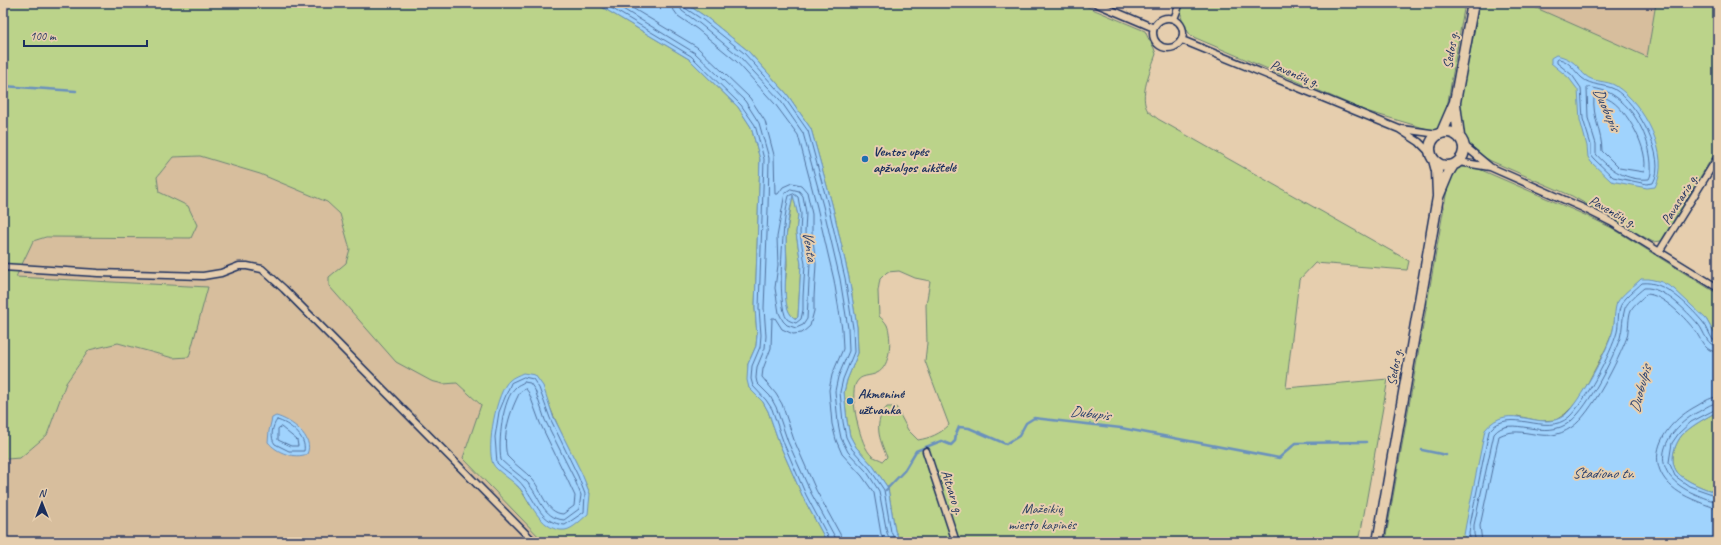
<svg xmlns="http://www.w3.org/2000/svg" width="1721" height="545" viewBox="0 0 1721 545" font-family="Caveat,sans-serif">
<rect width="100%" height="100%" fill="#e6ceae"/>
<filter id="ink" filterUnits="userSpaceOnUse"><feTurbulence type="fractalNoise" baseFrequency=".025" numOctaves="2"/><feDisplacementMap in="SourceGraphic" scale="8" xChannelSelector="R" yChannelSelector="G"/><feConvolveMatrix kernelMatrix="1 2 1 2 8 2 1 2 1" color-interpolation-filters="sRGB"/></filter>
<g filter="url(#ink)">
<!-- built -->
<path fill="#d7be9d" d="M1525 3H1656L1647 57 1525 4Z
M200 156 260 174 327 202 340 214 350 249 346 263 330 277 443 384 457 383 481 405 463 458 544 542H3V479L7 459 20 458 47 435 66 383 89 350 118 343 173 358 208 287 16 277 33 241 188 206 159 192 157 177 173 157Z"/>
<!-- green -->
<path fill="#bbd38a" stroke="#6b8174" fill-rule="evenodd" d="M3 3H595L689 59 738 107 751 127 760 159 755 308 757 335 756 346 748 364 749 388 763 402 768 411 780 445 803 497 827 542H544L463 458 481 405 457 383 443 384 431 381 396 362 329 286V277L346 263 350 249 340 214 327 202 260 174 200 156 173 157 157 177 159 192 188 206 197 225 191 238 46 237 33 241 16 277 208 287 189 357 173 358 118 343 89 350 66 383 47 435 20 458 7 459 3 456ZM548 402C560 434 577 462 590 494L530 505 521 490 512 480Z
M685 3H1078L1145 31C1148 40 1154 45 1156 54 1151 69 1138 97 1148 111 1151 114 1155 116 1158 119L1409 261 1407 270 1315 263 1299 280 1286 388 1388 379 1359 542H901L895 531 888 488 873 466 856 447 850 436 847 421 844 392 847 380 858 353 857 327 849 278 832 204 811 129 787 94 747 50 706 17ZM899 271 915 278 930 281 926 305 927 343 925 361 949 425C940 434 930 438 918 440L908 430 896 407H887C873 422 879 439 887 457L883 461C880 459 875 458 872 456 860 447 849 395 856 383 861 374 869 377 877 373 891 367 892 337 887 325 885 321 882 319 879 316L878 291 880 279 887 272Z
M1183 3H1465L1446 113 1439 128 1431 130 1366 111 1191 36C1183 24 1178 17 1183 3Z
M1480 3H1525L1647 57 1656 3H1718V148L1661 241 1653 242 1572 196 1491 161C1479 155 1466 146 1461 132 1456 111 1463 87 1467 67 1471 46 1476 24 1480 3Z
M1466 167 1479 169 1585 215 1612 228 1718 294V340L1706 319 1641 279 1617 303 1613 331 1606 348 1580 398 1572 407 1565 414 1556 420 1540 421 1517 416 1468 542H1385L1448 184C1452 173 1454 167 1466 167Z
M793 194 798 215 796 233 801 264 798 317 796 319C780 312 786 279 787 265 787 255 786 246 786 237 788 223 791 208 793 194Z
M1718 411V493C1707 490 1684 481 1677 472 1669 461 1674 445 1682 435 1692 425 1706 418 1718 411Z"/>
<!-- water -->
<path fill="#a0d3fd" stroke="#6b91bd" fill-rule="evenodd" d="M595 3H685L706 17 747 50 787 94 811 129 832 204 849 278 857 327 858 353 847 380 844 392 847 421 850 436 856 447 873 466 888 488 895 531 901 542H827L803 497 780 445 768 411 763 402 749 388 747 380 748 364 756 346 757 335 755 308 760 159 751 127 738 107 689 59ZM793 195 798 215 796 233 801 264 798 317 796 319C781 312 786 280 786 267 787 257 786 248 786 239 787 225 790 209 793 195Z
M1556 55C1566 57 1573 61 1579 68 1581 70 1583 74 1585 75 1593 83 1607 80 1616 86 1644 104 1672 156 1655 187L1647 188 1611 181 1591 162 1588 157 1587 146 1580 120 1578 90 1569 78 1551 63V58Z
M1641 279H1649L1662 282 1674 289 1706 319 1718 340V411C1706 418 1692 425 1682 435 1674 445 1669 461 1677 472 1684 481 1707 490 1718 493V542H1468L1464 535 1466 524 1485 430C1509 399 1540 434 1565 415 1579 403 1609 348 1613 330 1615 322 1614 310 1617 303 1622 294 1634 286 1641 279Z
M523 373 535 375 543 386 553 416 582 474 590 494 588 514C582 519 573 529 565 530 543 532 532 506 522 491 516 482 496 471 493 464 486 448 496 391 510 380 513 377 519 375 523 373Z
M276 416C291 420 315 437 307 454 294 459 277 453 268 442L269 431 272 418Z"/>
<g fill="none" stroke-linecap="round" stroke-linejoin="round">
<!-- shore -->
<path stroke="#50719e" stroke-width="1" d="M603 3 691 56 741 105 755 125 764 159 759 308 761 335 760 347 752 366 751 379 753 386 766 400 772 409 784 444 806 495 831 542
M613 3 695 53 745 101 759 123 769 158 768 209 764 308 766 336 765 348 757 367 756 378 757 383 770 396 776 407 788 442 811 493 835 537 836 542
M624 3 697 47 750 98 765 121 774 155 775 194H778L783 187 792 183 801 185 807 192 812 214V232L816 264 814 297V311L810 326 802 333 793 334 782 329 775 318H772L771 348 763 369 762 377 776 394 782 404 794 440 816 490 840 534 842 542
M672 3 673 9 678 16 697 29 736 61 775 104 798 135 817 207 834 280 842 329 843 349 832 375 829 390 832 424 836 440 842 454 862 476 874 493 881 534 884 542
M678 3 682 11 700 24 740 57 780 100 803 133 823 206 840 279 848 328 849 351 838 377 835 391 838 423 841 438 848 452 867 472 879 491 887 533 891 542
M683 3 685 8 703 20 744 53 784 97 808 131 828 205 845 278 853 328 854 352 843 379 840 392 843 422 846 437 852 449 870 469 884 490 891 532 896 542
M1559 59C1570 61 1574 71 1582 78 1591 86 1604 84 1614 89 1637 102 1668 158 1653 183L1647 184 1613 177 1594 159 1591 155V145L1583 119 1581 88 1572 75 1557 63V60Z
M1589 87C1596 89 1606 90 1613 95 1635 109 1649 137 1651 163 1651 168 1652 174 1649 179 1627 181 1610 170 1596 154V144L1588 118 1587 89Z
M1596 95C1600 96 1605 97 1608 99 1627 108 1650 151 1644 172L1619 168 1602 151C1602 132 1592 117 1594 97Z
M791 189 799 191 803 196 806 213 805 232 810 263 807 319 803 325 796 328 787 325 783 321 779 313 775 288 778 265 777 237 785 193Z
M794 194 798 197 801 214 800 233 805 264 803 297V310L801 319 796 323C793 322 789 321 787 319 776 305 783 215 789 196Z
M524 377 533 379 539 388 550 418 578 476 585 494 584 512 565 525C540 523 538 504 524 487 517 477 505 471 497 463L495 437 499 412 511 383Z
M524 382 530 383 535 390 545 420 574 478 581 495 579 509 564 520C542 518 540 496 527 482 519 474 509 468 501 460 498 443 502 399 516 387 517 385 522 384 524 382Z
M526 389 529 393 540 423 568 481 575 496 574 506 563 514C546 513 542 491 533 480 525 471 515 465 507 456 502 435 510 411 520 392Z
M1718 397C1709 397 1701 404 1693 408 1651 433 1641 477 1692 499 1700 502 1709 507 1718 508
M1718 403C1710 403 1703 410 1696 413 1658 436 1648 474 1695 494 1702 497 1710 501 1718 501
M1718 408 1691 422 1679 433 1672 443 1669 462 1675 476 1689 486 1718 496
M277 420C289 423 307 437 304 451H289L275 444C270 438 272 426 277 420Z
M281 427 297 440 298 446H291L278 440V429Z
M1471 542 1469 534 1470 525 1489 431C1510 405 1545 438 1569 417 1585 402 1611 354 1617 332 1619 324 1617 313 1621 305 1625 297 1636 289 1642 283 1664 280 1688 305 1702 321 1707 326 1709 334 1713 340L1718 341
M1476 542 1474 534V525L1494 434C1510 413 1545 443 1571 421 1589 406 1612 360 1620 338 1623 328 1622 317 1625 308 1628 301 1638 293 1644 288 1662 286 1687 311 1698 324 1705 332 1706 346 1718 346
M1482 542 1480 526 1499 436C1525 423 1543 447 1572 427 1591 415 1619 359 1627 337 1629 329 1628 317 1631 310 1634 304 1642 299 1646 294 1662 294 1683 316 1693 328 1701 337 1703 352 1718 352"/>
<!-- stream -->
<path stroke="#6b91bd" stroke-width="2.5" d="M3 86 76 91
M1422 450 1446 455
M886 490 904 471 916 451 941 441 951 445 955 441 956 434 959 427 969 428 1006 444 1019 436 1026 423 1034 418 1121 428 1279 458 1296 443 1366 442"/>
<!-- minor casing -->
<g stroke="#1b2f5e" stroke-width="9">
<path id="minor" d="M1095 3 1154 28
M1153 33a15 15 0 1 1 30 0a15 15 0 1 1-30 0Z
M1174 19 1180 3
M1182 40 1399 129 1419 142 1430 153
M1402 129 1438 134
M1465 146 1489 166
M1459 162 1490 167 1583 208 1611 222 1718 288
M1659 252 1718 157
M3 267 98 273 203 276 221 273 239 266H247L262 269 284 289 534 542
M926 451 956 542"/>
</g>
<!-- primary casing -->
<g stroke="#1b2f5e" stroke-width="13">
<path id="primary" d="M1455 104 1459 136
M1430 149a17 17 0 1 1 34 0a17 17 0 1 1-34 0Z
M1442 132 1455 102 1473 3
M1434 160 1437 171 1438 195
M1378 542 1438 197 1448 173 1453 165"/>
</g>
<!-- minor -->
<use href="#minor" stroke="#e6ceae" stroke-width="6"/>
<!-- primary -->
<use href="#primary" stroke="#e6ceae" stroke-width="10"/>
</g>
</g>
<!-- markers -->
<g fill="#1f6fb2" stroke="#e6ceae" stroke-width="1.5">
<circle cx="865" cy="159" r="4"/>
<circle cx="850" cy="401" r="4"/>
</g>
<g text-anchor="middle" stroke-width="4" stroke-linejoin="round" paint-order="stroke">
<!-- street labels -->
<g font-size="14" fill="#1b2f5e" stroke="#e6ceae">
<text transform="translate(1450 50) rotate(-80)" y="5">Sedos g.</text>
<text transform="translate(1295 73) rotate(22)" y="5">Pavenčių g.</text>
<text transform="translate(1679 199) rotate(-58)" y="5">Pavasario g.</text>
<text transform="translate(1613 211) rotate(29)" y="5">Pavenčių g.</text>
<text transform="translate(1394 367) rotate(-80)" y="5">Sedos g.</text>
<text transform="translate(953 492) rotate(72)" y="5">Aitvaro g.</text>
</g>
<!-- poi labels -->
<g font-size="14" font-weight="bold" fill="#1b2f5e" stroke="#e6ceae" text-anchor="start">
<text x="873" y="156">Ventos upės<tspan x="873" dy="16">apžvalgos aikštelė</tspan></text>
<text x="858" y="398">Akmeninė<tspan x="858" dy="16">užtvanka</tspan></text>
</g>
<!-- park labels -->
<g font-size="14" fill="#2b3f62" stroke="#e6ceae">
<text x="1042" y="513">Mažeikių<tspan x="1042" dy="16">miesto kapinės</tspan></text>
</g>
<!-- water labels -->
<g font-size="15" font-style="italic" fill="#283f6e" stroke="#e6ceae">
<text transform="translate(1607 109) rotate(66)" y="5">Duobupis</text>
<text transform="translate(810 246) rotate(81)" y="5">Venta</text>
<text transform="translate(1640 389) rotate(-75)" y="5">Duobulpis</text>
<text transform="translate(1090 413) rotate(7)" y="5">Dubupis</text>
<text x="1603" y="478">Stadiono tv.</text>
</g>
</g>
<!-- margin -->
<rect width="1721" height="545" fill="none" stroke="#e6ceae" stroke-width="16"/>
<rect x="8" y="8" width="1705" height="529" fill="none" stroke="#1b2f5e" stroke-width="1.5" filter="url(#ink)"/>
<!-- north arrow -->
<g transform="translate(42 503)" stroke="#e6ceae" stroke-width="3" paint-order="stroke">
<path d="M0-3L7 15L0 10L-7 15Z" fill="#1b2f5e"/>
<text y="-6" font-size="11" font-weight="bold" text-anchor="middle" fill="#1b2f5e">N</text>
</g>
<!-- scale -->
<path d="M24 40v6h123v-6" fill="none" stroke="#1b2f5e" stroke-width="2"/>
<text x="30" y="40" font-size="12" fill="#1b2f5e" stroke="#e6ceae" stroke-width="3" paint-order="stroke">100 m</text>
</svg>
